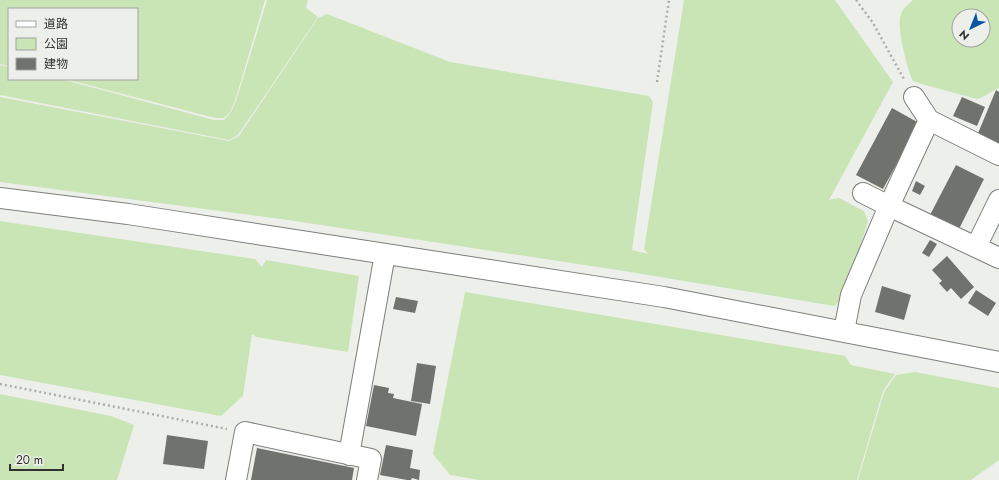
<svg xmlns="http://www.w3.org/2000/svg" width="999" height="480" viewBox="0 0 999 480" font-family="Jost,'Noto Sans JP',sans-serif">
<rect width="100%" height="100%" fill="#edefeb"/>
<!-- green -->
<path fill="#cae5b5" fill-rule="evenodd" d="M0 0H265L235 101 230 112 224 118H215L65 79H137V9H9V66L0 64Z
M267 0H308L306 8 318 17 238 135 229 140 0 95V65L9 67V79H61L214 120H224L231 112 236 101Z
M684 0H835L893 82 829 200 839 198 864 211 868 221 844 298 834 306 624 271 288 220 0 182V97L229 141 239 136 318 18 327 14 450 62 649 96 653 102 632 250 648 254 644 249Z
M913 0H999V88C990 91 986 97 977 99L925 85 913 81C907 69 896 26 901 14 903 8 909 4 913 0ZM959 16H983V40H959Z
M0 221 255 259 262 267 266 260 359 276 348 352 256 337 252 334 243 396 221 416 0 375Z
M465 292 845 356 851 365 895 374 883 391 857 480H479L450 475 433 454Z
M915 372 999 388V460L971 480H858L884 392 896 375Z
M0 394 111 416 134 425 117 480H0Z"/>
<!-- building -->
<path fill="#70726e" d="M996 90 999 92V148L976 138Z
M962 97 985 107 977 126 953 116Z
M892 108 919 123 883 189 856 175Z
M956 165 984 179 959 229 930 215Z
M916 181 925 186 920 195 912 191Z
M930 240 937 244 929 257 922 253Z
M947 256 974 287 961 299 951 288 947 292 939 283 942 281 932 270Z
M882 286 911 295 904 320 875 312Z
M976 290 996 303 988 316 968 303Z
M396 297 418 301 415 313 393 309Z
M417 363 436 366 430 404 411 401Z
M374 385 389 388 388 393 394 394 393 398 422 404 416 436 366 426Z
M167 435 208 441 204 469 163 464Z
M386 445 413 450 410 468 420 470 419 480 412 478 411 480H407L380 475Z
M257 448 354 468 352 480H251Z"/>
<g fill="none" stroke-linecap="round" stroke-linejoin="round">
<!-- minor casing -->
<g stroke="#7d7f7b" stroke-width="22">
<path id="minor" d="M914 97 929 120
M863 193 889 206 929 120 999 155
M0 198 128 214 664 297 999 362
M976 247 999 200
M844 331 851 295 889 206 999 258
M349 455 385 254
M236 480 245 432 371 459 367 480"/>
</g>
<!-- path -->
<path stroke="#adaeab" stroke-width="2.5" stroke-dasharray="2 3" stroke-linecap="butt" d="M856 0 873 23 905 81
M657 82 669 0
M0 384 227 429"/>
<!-- minor -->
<use href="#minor" stroke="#fff" stroke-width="20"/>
</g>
<!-- legend -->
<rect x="8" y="8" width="130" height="72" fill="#edefeb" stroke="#a2a3a0"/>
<rect x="16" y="21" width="20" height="6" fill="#ffffff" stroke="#a2a3a0"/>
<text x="44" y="28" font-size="12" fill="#313230">道路</text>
<rect x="16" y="38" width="20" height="12" fill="#cae5b5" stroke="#a2a3a0"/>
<text x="44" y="48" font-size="12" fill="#313230">公園</text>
<rect x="16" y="58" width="20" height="12" fill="#70726e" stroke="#a2a3a0"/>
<text x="44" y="68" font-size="12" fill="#313230">建物</text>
<!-- north arrow -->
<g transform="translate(971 28) rotate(223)"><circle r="19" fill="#edefeb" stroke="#a2a3a0"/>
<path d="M0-3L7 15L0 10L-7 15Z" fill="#0956a5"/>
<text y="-6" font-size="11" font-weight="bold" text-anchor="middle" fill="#313230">N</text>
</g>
<!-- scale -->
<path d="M10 464v6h53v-6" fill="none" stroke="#313230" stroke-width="2"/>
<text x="16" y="464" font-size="12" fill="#313230" stroke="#edefeb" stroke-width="3" paint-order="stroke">20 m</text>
</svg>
